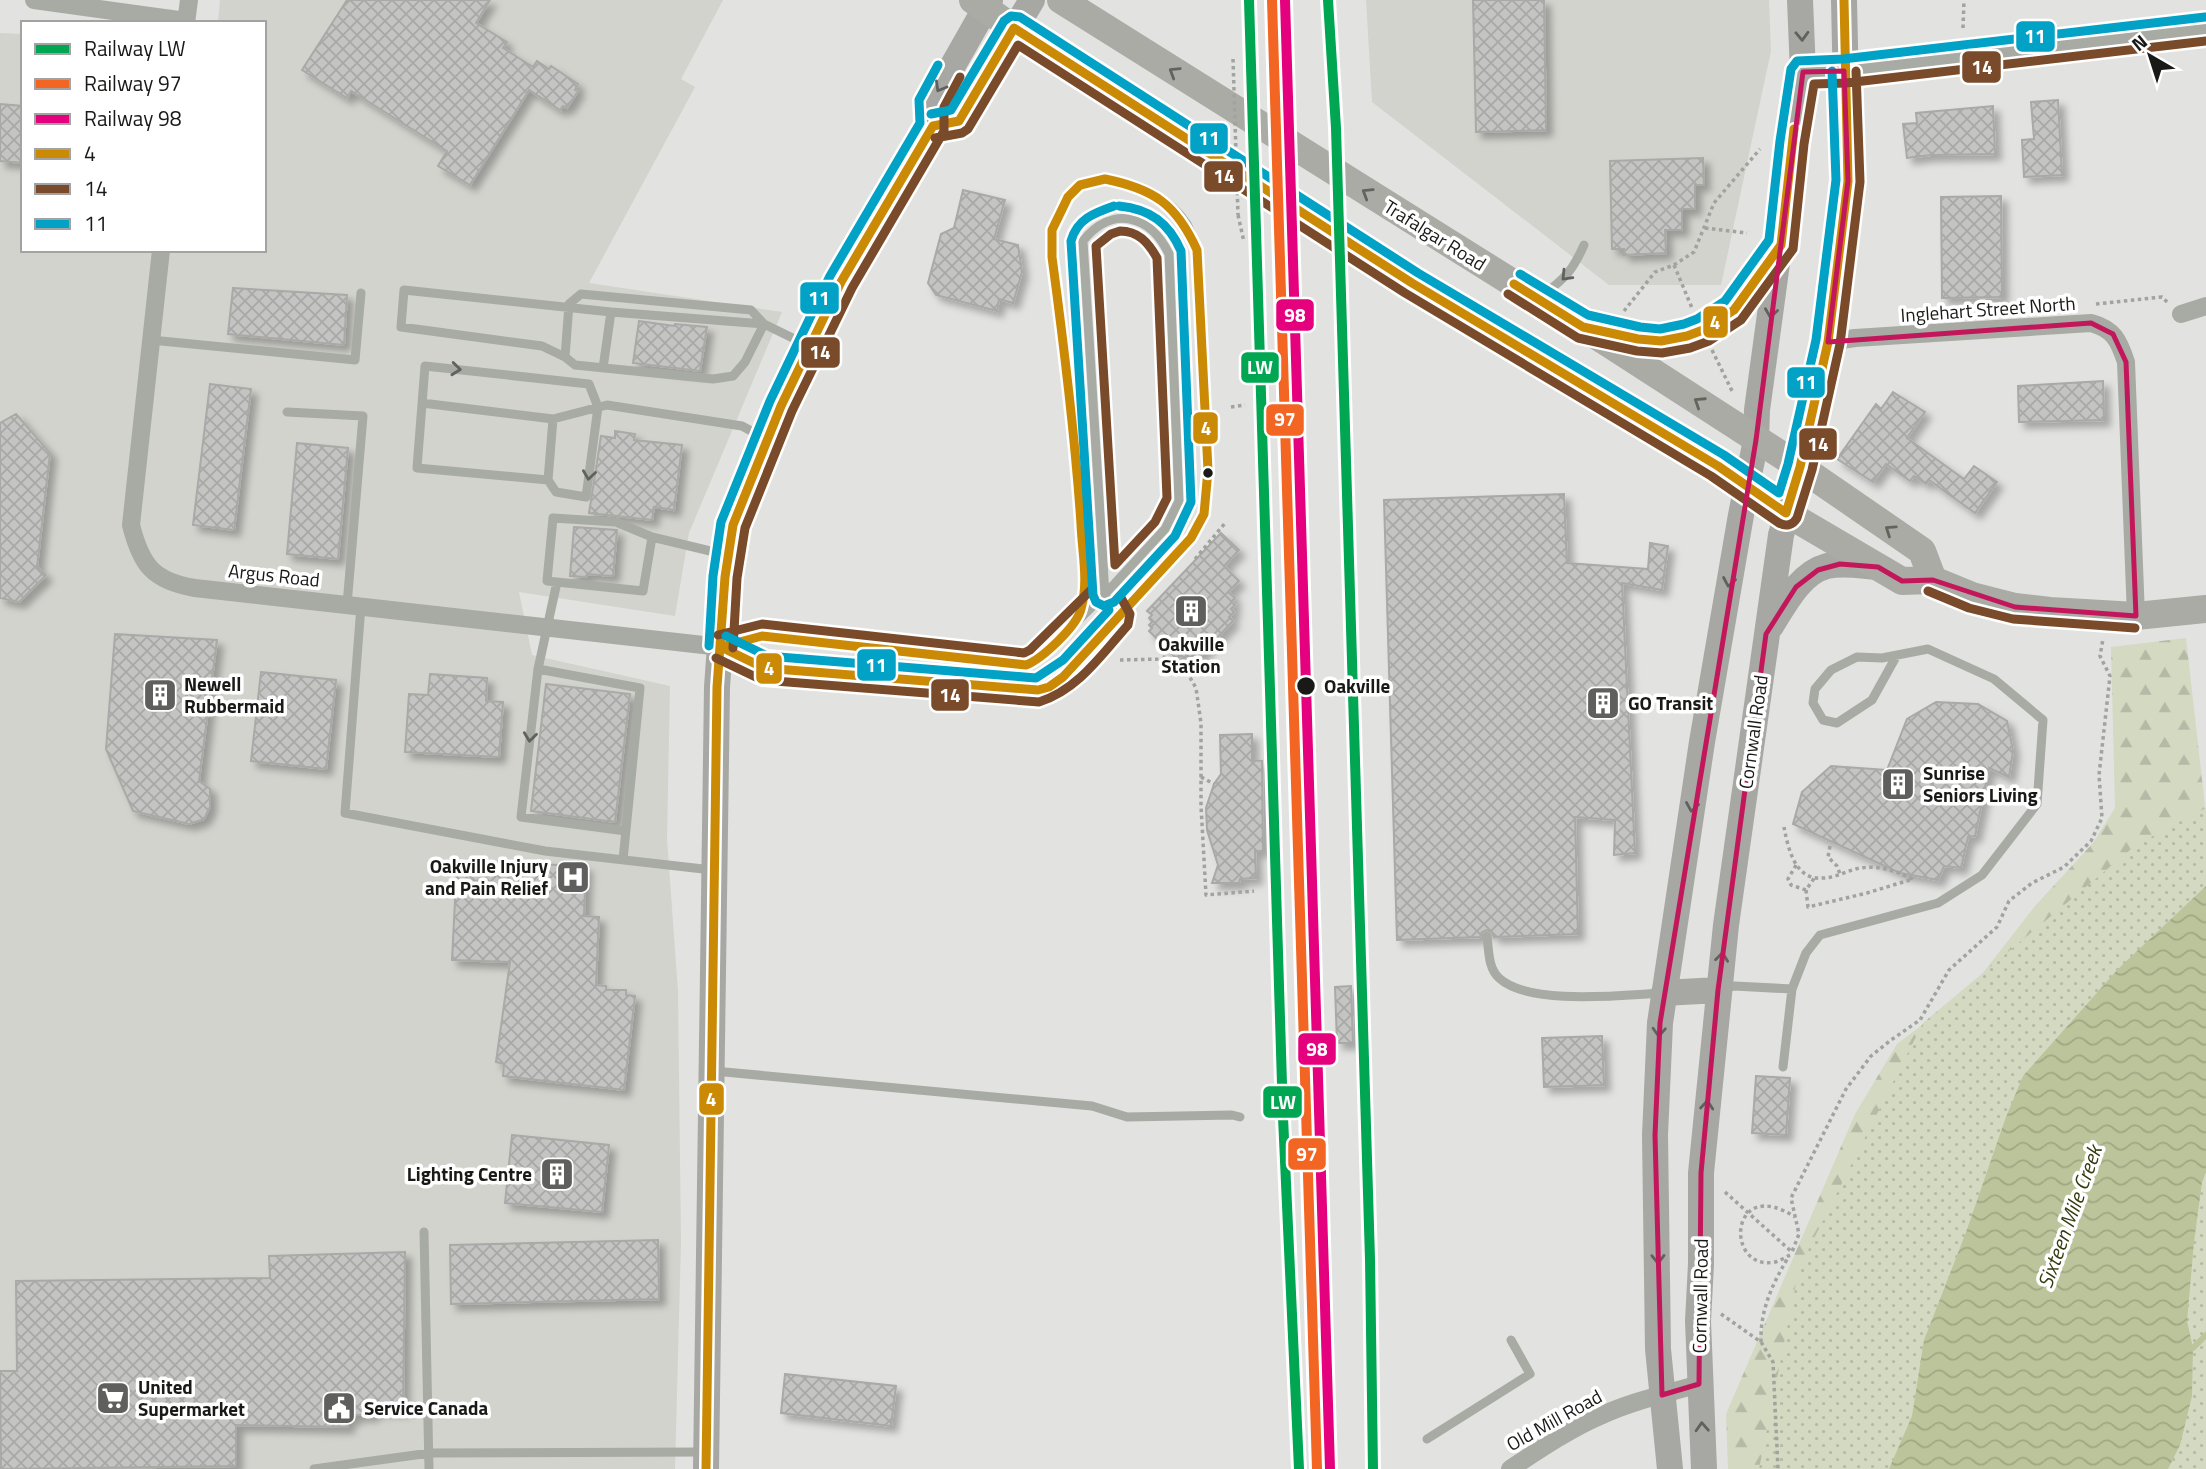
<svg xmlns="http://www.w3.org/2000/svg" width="2206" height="1469" viewBox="0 0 2206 1469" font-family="'Titillium Web',sans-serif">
<defs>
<pattern id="forest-firs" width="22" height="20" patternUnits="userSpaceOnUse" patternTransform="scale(1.75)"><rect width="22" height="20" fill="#d4d9c2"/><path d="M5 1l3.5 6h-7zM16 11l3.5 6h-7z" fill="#b5baa6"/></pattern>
<pattern id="park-dots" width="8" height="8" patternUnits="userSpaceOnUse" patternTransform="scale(1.75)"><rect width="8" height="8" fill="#d4d9c2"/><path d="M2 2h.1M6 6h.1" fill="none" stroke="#b5baa6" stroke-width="1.8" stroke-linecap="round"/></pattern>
<pattern id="water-waves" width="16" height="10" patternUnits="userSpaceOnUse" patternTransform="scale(1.75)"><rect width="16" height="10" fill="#bbc49a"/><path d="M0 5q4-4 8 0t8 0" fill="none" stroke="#a0a884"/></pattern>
<pattern id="building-cross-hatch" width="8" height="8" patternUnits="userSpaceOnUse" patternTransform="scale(1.75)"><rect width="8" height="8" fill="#c4c4c3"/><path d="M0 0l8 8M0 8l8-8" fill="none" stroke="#a8a8a7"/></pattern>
<filter id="shadow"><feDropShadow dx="6" dy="6" stdDeviation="3.5" flood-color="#0004"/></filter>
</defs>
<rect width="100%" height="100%" fill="#e2e2e1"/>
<!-- built -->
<path fill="#d2d3cd" d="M220 0H723L681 79 695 87 589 283 782 312 689 533 675 616 519 592 532 655 670 686 667 839 678 991 681 1242 675 1469H0V33L23 34V250H264V23H218Z
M1366 0H1769L1771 51 1721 285H1609L1372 102Z"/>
<!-- forest -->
<path fill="url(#forest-firs)" d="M2186 638 2206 815 1889 1469H1728L1726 1414 1855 1114 1897 1044 1972 987 2035 906 2093 843 2115 808 2111 647Z"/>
<!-- park -->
<path fill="url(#park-dots)" d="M2206 808V1469H1759L1799 1268 1923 1023 2136 845Z"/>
<!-- water -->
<path fill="url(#water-waves)" d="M2206 886V1172L2202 1182 2194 1242 2187 1321 2193 1348 2192 1396 2180 1445 2168 1469H1889L1912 1416 1924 1340 1965 1235 2006 1117 2023 1076 2118 969Z"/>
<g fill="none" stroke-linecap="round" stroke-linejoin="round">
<!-- stream -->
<path stroke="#bbc49a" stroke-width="6" d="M2193 1348 2206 1335"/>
</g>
<!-- building -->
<path fill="url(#building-cross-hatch)" stroke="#a9a9a8" stroke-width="2" filter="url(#shadow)" d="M347 0H490L476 23 507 42 503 48 533 67 537 61 549 69 551 66 578 84 575 90 578 91 567 108 563 106 560 110 529 90 470 185 438 166 447 151 351 91 347 98 302 70Z
M1473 0H1544L1546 130 1476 132Z
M2058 100 2062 175 2024 177 2022 140 2034 139 2031 102Z
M0 104 23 106V163L0 161Z
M1993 106 1995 154 1931 155 1907 158 1903 124 1917 123 1916 113Z
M1703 158 1704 185H1695V209H1682V230H1665L1666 253 1624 255V249H1612L1610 161Z
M963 190 1005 200 994 239 1018 245 1022 272 1013 303 999 299 997 311 936 295 928 283 941 234 954 228Z
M2001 196 2002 297 1942 298 1941 197Z
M233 288 347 295 344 345 228 334Z
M639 321 674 326 675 324 707 327 700 371 633 363Z
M2103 381 2104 420 2019 422 2018 386Z
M210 384 251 389 234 530 193 525Z
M1893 392 1925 412 1907 438 1964 479 1974 466 1997 482 1975 513 1929 480 1926 484 1914 476 1910 481 1886 464 1873 482 1837 459 1876 404 1881 409Z
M16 414 50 453 37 567 46 575 19 602 0 598V423Z
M615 431 635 434 634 440 682 445 674 510 654 507 652 520 589 513 601 436 615 438Z
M297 443 348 448 338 559 287 554Z
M1564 494 1567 563 1648 569 1650 543 1668 546 1662 590 1622 583 1635 853 1614 855 1615 820 1575 817 1578 934 1494 937 1492 932 1487 930 1482 932 1480 937 1397 940 1384 500Z
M574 527 617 530 613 576 587 574V577L570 576Z
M1221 533 1239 550 1224 566 1239 581 1228 592 1235 598 1231 602 1235 605 1231 609 1234 612 1229 617 1233 621 1198 658 1194 654 1191 658 1187 655 1184 658 1181 655 1177 659 1149 631 1152 628 1149 625 1152 622 1149 618 1152 615 1147 611Z
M115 634 217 640 199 781 210 789V807L204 819 189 824 133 811 106 749Z
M261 672 336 680 326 769 251 761Z
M430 674 487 678 486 701 503 702 499 757 405 752 409 694 428 695Z
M546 684 630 694 615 822 531 811Z
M1936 702 1978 704 2007 721 2013 751 2009 777 1989 768 1975 836 1968 837 1961 868 1944 866 1938 880 1900 873 1793 824 1802 792 1831 766 1887 770 1907 719Z
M1252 734V760L1262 761 1263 851H1255L1256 878 1240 879 1239 883H1212L1218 865 1207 830 1206 808 1214 784 1221 774 1220 735Z
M457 861 586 866 584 916 599 917 596 985 606 986V990H626V995L635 996 624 1090 503 1076 504 1064 496 1062 510 962 452 960Z
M1351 986 1353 1043H1337L1335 987Z
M1602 1036 1604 1085 1544 1087 1542 1038Z
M1756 1076 1790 1078 1786 1135 1752 1133Z
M512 1135 609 1145 602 1212 505 1203Z
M658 1240 659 1299 451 1304 450 1245Z
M405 1252 403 1410H373V1415H354V1419L348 1418V1427L236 1425V1466L1 1469 0 1371H17L16 1281 270 1278 269 1256Z
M785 1374 896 1386 891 1426 781 1413Z"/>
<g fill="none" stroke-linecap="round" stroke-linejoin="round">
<!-- path -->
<path stroke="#a1a39f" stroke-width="3.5" stroke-dasharray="3.5 3.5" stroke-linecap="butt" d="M1963 28 1964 0
M1238 215 1244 242
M1705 228 1747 233
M1674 265 1692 308
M2096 304 2162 297 2168 303
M1624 311 1655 272 1674 265 1694 252 1714 203 1760 149
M1712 350 1733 393
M1231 407 1245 405
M1195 559 1226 522
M1164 659 1166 648
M1120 660 1164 659 1179 665 1188 674 1196 688 1201 723V806L1206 895 1254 891
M1201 777 1214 784
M1784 827C1788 848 1795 881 1823 878 1836 878 1848 870 1860 868 1880 865 1895 871 1913 879L1867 893 1808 907 1806 890 1815 877
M1830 846 1828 857 1837 866 1840 874
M1796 865 1788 879 1791 885 1806 890
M1725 1192 1792 1252 1799 1234 1791 1198 1846 1089 1871 1056 1891 1040 1920 1020 1949 970 1997 927 2009 901 2032 883 2064 867 2091 841 2102 818 2099 775 2110 676 2100 656 2103 639
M1790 1255C1785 1257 1780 1261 1775 1262 1724 1272 1729 1174 1795 1217
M1721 1314 1761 1342 1773 1362 1778 1469
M1761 1342C1760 1309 1773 1283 1789 1256"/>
<!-- lane -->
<path stroke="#a8aaa4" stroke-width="9" d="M581 294 751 310 764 324 745 362 733 376 713 379 575 365 565 357 569 304Z
M1542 296C1565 278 1572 272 1584 245
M151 340 355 360 361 293
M565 357 542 346 401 327 404 290 611 312
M603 368 611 312 764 324 807 345
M422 403 553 419 607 405 742 426 766 439
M287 412 363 416 347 605
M548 480 556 492 586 497 598 407 589 384 425 366 417 468 548 480 553 419
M652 537 643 591 547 581 553 518 616 522 652 537 727 555
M557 582 538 669 521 817 626 831
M361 606 345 813 545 851 712 870
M723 646 762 636 1026 665 1037 661 1105 594 1165 529 1179 501 1169 254C1150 214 1112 205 1083 241L1105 594 1118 618
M723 648 764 668 1038 690 1049 687 1063 677 1191 538 1204 514 1208 470 1197 250C1194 242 1191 232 1187 224 1154 175 1068 155 1052 230 1050 238 1052 248 1052 257 1064 348 1076 438 1081 529 1083 558 1090 592 1078 619
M538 669 640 688 623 860
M1487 937C1489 951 1488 968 1499 978 1529 1006 1622 995 1663 993
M1724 989 1734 986 1792 989
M1783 1067 1792 989 1806 953 1820 935 1938 903 1982 875 2037 804 2043 720 1994 679 1928 649 1882 658 1857 657 1831 670 1815 689 1813 703 1823 720 1837 723 1872 700 1897 655
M714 1071 1092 1106 1127 1117 1232 1115 1240 1117
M424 1232 429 1469
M1427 1439 1530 1374 1511 1340
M314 1469 430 1453 703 1452"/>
<!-- street -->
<path stroke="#a8aaa4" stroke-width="18" d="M34 0 186 21
M186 23 189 0
M1803 72 1844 71 1874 66 2206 29
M161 250 131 525C141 565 153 581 195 588L721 647
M2181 314 2206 306
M1828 342 1855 338 2091 323C2114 329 2119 341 2126 362L2136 616
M1510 1469C1539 1450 1568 1430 1600 1416 1632 1401 1666 1394 1699 1384"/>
<!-- secondary -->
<path stroke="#a7a8a3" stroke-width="26" d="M933 126 959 121 1032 0
M1586 328C1642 339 1684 352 1732 311 1744 301 1766 264 1777 249
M1771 626C1785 604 1800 573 1827 566 1843 562 1862 566 1878 567
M1664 993 1718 990
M706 1469 717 687 725 577 733 525 781 406 841 282 933 126 931 104 990 0
M1670 1469 1658 1349 1655 1135 1660 1023 1702 742 1741 515 1756 440 1757 410 1803 72 1800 0
M1704 1469 1698 1321 1701 1264V1173L1726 925 1781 535 1800 467 1828 342 1848 181 1844 0"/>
<!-- primary -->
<path stroke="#ababa6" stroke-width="28" d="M973 0 1035 43 1412 283 1718 466 1786 513 1902 581 1933 580 1972 596 2015 607 2050 611 2136 616 2206 609
M1061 0 1583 327 1800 467 1922 551 1933 580"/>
<!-- path-bridge -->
<path stroke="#a1a39f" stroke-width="3.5" stroke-dasharray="3.5 3.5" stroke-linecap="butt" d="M1233 59 1238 215"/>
<!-- bus-1 casing -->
<g stroke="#fff" stroke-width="14">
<path id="bus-1" d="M1105 179C1154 189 1176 204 1197 250L1208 470 1204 514 1191 538 1063 677 1049 687 1038 690 764 668 721 647 762 636 1026 665C1042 659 1077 626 1081 609 1089 582 1082 552 1081 524 1075 435 1064 346 1052 257V230L1068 197 1080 185Z
M1514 284 1583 327 1638 339 1661 341 1687 336 1703 330 1734 310 1781 245 1794 129
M706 1469 717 687 725 577 733 525 781 406 841 282 933 126 959 121 1014 28 1412 283 1718 466 1786 513 1800 467 1828 342 1848 181 1844 0"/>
</g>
<!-- bus-2 casing -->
<g stroke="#fff" stroke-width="14">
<path id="bus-2" d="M935 138 962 133 968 129 1018 45 1405 293 1711 476 1779 523C1786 527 1793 525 1797 518L1812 470 1840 344 1860 182 1856 71
M1120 231C1138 231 1148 242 1157 258L1167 498 1155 522 1115 565 1096 246 1111 234Z
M1508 294 1578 338 1637 351 1662 353 1690 348 1709 341 1741 320 1793 249 1804 144 1814 84 1846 83 2206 41
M1928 591 1969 608 2013 619 2135 628
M718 635 762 624 1024 653 1030 650 1092 589
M733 648 737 578 745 528 792 411 852 288 944 131V107L960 77
M716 658 762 680 1039 702C1078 690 1102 654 1128 625L1130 614 1120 596"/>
</g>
<!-- bus-3 casing -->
<g stroke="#fff" stroke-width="14">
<path id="bus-3" d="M931 114 951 110 1004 21 1011 16 1020 17 1418 273 1724 455 1779 493 1788 464 1816 340 1836 180 1832 71
M1114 206C1094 213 1077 219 1071 241L1093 595 1096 602 1104 606 1114 602 1175 536 1191 502 1181 251C1169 223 1150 209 1119 206
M1520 274 1588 315 1640 327 1660 329 1684 324 1697 319 1725 301 1769 240 1780 141 1791 69 1797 61 1843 59 2205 17
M726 636 767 656 1036 678 1063 660 1109 610
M709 646 713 576 721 522 770 401 830 276 920 123 919 100 938 65"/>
</g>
<!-- bus-1 -->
<use href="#bus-1" stroke="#cb8a05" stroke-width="9"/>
<!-- bus-2 -->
<use href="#bus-2" stroke="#7a4b2a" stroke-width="9"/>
<!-- bus-3 -->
<use href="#bus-3" stroke="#01a2c5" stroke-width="9"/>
<!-- rail-1 casing -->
<g stroke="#fff" stroke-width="16">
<path id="rail-1" d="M1249 0 1283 1117 1299 1469
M1328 0 1336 128 1370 1259 1373 1469"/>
</g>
<!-- rail-2 casing -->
<g stroke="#fff" stroke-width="16">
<path id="rail-2" d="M1272 0 1317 1469"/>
</g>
<!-- rail-3 casing -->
<g stroke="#fff" stroke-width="16">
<path id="rail-3" d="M1285 0 1330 1469"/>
</g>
<!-- rail-1 -->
<use href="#rail-1" stroke="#00a651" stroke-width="10"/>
<!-- rail-2 -->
<use href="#rail-2" stroke="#f26522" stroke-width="10"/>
<!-- rail-3 -->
<use href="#rail-3" stroke="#e5007d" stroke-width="10"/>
</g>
<!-- one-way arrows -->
<defs><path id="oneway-chevron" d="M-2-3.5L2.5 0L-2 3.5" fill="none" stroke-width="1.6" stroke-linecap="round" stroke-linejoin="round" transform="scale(1.75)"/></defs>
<g stroke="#60615e">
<use href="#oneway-chevron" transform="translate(1802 36) rotate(88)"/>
<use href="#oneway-chevron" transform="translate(940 87) rotate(120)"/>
<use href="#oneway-chevron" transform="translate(1771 313) rotate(98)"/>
<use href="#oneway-chevron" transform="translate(1729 582) rotate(100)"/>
<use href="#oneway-chevron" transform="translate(1692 807) rotate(99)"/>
<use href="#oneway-chevron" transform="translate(1722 957) rotate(-83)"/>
<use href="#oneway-chevron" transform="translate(1659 1032) rotate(93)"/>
<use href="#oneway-chevron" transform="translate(1707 1105) rotate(-85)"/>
<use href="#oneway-chevron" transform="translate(1658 1259) rotate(89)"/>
<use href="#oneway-chevron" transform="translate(1702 1427) rotate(-93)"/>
</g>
<g stroke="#62625f">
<use href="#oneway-chevron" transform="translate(1174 72) rotate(-148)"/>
<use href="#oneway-chevron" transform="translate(1367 193) rotate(-148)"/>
<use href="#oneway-chevron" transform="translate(1699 402) rotate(-147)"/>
<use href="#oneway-chevron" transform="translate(1890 530) rotate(-146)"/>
</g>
<g stroke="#60625e">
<use href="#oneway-chevron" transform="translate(1566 276) rotate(134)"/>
<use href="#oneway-chevron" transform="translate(456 369) rotate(6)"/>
<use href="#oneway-chevron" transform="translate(589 475) rotate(98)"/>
<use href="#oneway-chevron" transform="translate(530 737) rotate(97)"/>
</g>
<!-- marked area -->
<path fill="none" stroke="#c2185b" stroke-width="5" stroke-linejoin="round" d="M1844 71 1848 181 1828 342 2091 323 2113 334 2126 362 2136 616 2015 607 1933 580 1902 581 1878 567 1840 564 1818 570 1796 587 1766 634 1718 990 1701 1173 1699 1384 1662 1395 1655 1135 1660 1023 1756 440 1803 72Z"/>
<!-- icons -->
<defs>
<g id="building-square" transform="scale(1.75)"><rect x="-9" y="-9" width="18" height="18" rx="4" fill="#5f605e" stroke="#fff"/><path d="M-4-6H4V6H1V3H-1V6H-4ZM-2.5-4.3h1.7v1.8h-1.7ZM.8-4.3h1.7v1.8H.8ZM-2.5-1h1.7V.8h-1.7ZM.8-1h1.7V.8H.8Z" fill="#fff"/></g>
<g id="hospital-square" transform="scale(1.75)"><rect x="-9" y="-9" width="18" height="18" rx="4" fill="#5f605e" stroke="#fff"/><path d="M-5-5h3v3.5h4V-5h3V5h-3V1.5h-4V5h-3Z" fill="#fff"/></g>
<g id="supermarket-square" transform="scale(1.75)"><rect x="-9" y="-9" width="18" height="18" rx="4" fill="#5f605e" stroke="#fff"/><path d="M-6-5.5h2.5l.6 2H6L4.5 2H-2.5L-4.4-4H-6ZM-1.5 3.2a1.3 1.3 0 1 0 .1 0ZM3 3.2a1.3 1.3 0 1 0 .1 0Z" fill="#fff"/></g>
<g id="civic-square" transform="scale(1.75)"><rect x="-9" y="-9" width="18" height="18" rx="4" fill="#5f605e" stroke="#fff"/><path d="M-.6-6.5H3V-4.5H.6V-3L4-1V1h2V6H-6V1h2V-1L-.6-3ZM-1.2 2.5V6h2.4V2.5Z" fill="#fff"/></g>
</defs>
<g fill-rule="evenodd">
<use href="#building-square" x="1191" y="611"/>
<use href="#building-square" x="160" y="695"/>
<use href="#building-square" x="1603" y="703"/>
<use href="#building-square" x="1898" y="784"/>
<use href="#hospital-square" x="573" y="877"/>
<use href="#building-square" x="557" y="1174"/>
<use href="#supermarket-square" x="113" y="1398"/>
<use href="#civic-square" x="339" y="1408"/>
</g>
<!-- markers -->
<g fill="#191a18" stroke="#fff" stroke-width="2.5">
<circle cx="1208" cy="473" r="6"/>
<circle cx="1306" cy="686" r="10"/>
</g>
<g text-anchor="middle" stroke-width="7" stroke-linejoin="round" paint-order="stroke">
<!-- street labels -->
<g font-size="19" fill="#191a18" stroke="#fff">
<text transform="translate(1435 235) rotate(32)" y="7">Trafalgar Road</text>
<text transform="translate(1988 309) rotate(-4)" y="7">Inglehart Street North</text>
<text transform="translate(274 575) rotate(6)" y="7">Argus Road</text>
<text transform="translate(1753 732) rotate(-82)" y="7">Cornwall Road</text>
<text transform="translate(1700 1296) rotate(-89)" y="7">Cornwall Road</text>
<text transform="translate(1554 1420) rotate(-29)" y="7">Old Mill Road</text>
</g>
<!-- poi labels -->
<g font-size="19" font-weight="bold" fill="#191a18" stroke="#fff" text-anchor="start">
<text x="1191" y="651" text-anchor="middle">Oakville<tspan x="1191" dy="22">Station</tspan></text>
<text x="184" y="691">Newell<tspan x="184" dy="22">Rubbermaid</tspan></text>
<text x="1628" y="710">GO Transit</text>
<text x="1923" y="780">Sunrise<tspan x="1923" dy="22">Seniors Living</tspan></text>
<text x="548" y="873" text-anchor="end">Oakville Injury<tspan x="548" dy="22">and Pain Relief</tspan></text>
<text x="532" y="1181" text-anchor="end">Lighting Centre</text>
<text x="138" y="1394">United<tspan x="138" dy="22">Supermarket</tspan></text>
<text x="364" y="1415">Service Canada</text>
</g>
<!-- stop labels -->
<g font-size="19" font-weight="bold" fill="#191a18" stroke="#fff" text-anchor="start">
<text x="1324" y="693">Oakville</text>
</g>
<!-- water labels -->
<g font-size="21" font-style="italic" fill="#343b0e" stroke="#fff">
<text transform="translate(2070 1217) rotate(-70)" y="7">Sixteen Mile Creek</text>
</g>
</g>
<g stroke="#fff" stroke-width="2.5">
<rect x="2015" y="20" width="41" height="33" rx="7" fill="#01a2c5"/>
<rect x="1961" y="50" width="41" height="34" rx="7" fill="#7a4b2a"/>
<rect x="1189" y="122" width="40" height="33" rx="7" fill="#01a2c5"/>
<rect x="1203" y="160" width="41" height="33" rx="7" fill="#7a4b2a"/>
<rect x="799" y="281" width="41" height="34" rx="7" fill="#01a2c5"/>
<rect x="1275" y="298" width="40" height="34" rx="7" fill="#e5007d"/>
<rect x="1702" y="305" width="27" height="34" rx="7" fill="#cb8a05"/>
<rect x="800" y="336" width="41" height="33" rx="7" fill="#7a4b2a"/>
<rect x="1240" y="351" width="40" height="33" rx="7" fill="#00a651"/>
<rect x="1786" y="366" width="40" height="33" rx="7" fill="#01a2c5"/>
<rect x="1265" y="403" width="40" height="34" rx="7" fill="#f26522"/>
<rect x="1192" y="411" width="27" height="34" rx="7" fill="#cb8a05"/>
<rect x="1798" y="427" width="40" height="34" rx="7" fill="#7a4b2a"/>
<rect x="856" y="648" width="41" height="34" rx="7" fill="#01a2c5"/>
<rect x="755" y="652" width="28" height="33" rx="7" fill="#cb8a05"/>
<rect x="930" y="678" width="40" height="34" rx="7" fill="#7a4b2a"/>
<rect x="1297" y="1032" width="40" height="34" rx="7" fill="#e5007d"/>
<rect x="698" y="1082" width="27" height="34" rx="7" fill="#cb8a05"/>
<rect x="1262" y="1085" width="41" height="34" rx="7" fill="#00a651"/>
<rect x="1287" y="1137" width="40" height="34" rx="7" fill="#f26522"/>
</g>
<g font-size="19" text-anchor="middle" font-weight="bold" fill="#fff">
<text x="2035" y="43">11</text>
<text x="1982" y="74">14</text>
<text x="1209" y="145">11</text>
<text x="1224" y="183">14</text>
<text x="819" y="305">11</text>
<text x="1295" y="322">98</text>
<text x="1715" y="329">4</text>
<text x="820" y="359">14</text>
<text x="1260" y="374">LW</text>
<text x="1806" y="389">11</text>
<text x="1285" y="426">97</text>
<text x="1206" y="435">4</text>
<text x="1818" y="451">14</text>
<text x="876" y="672">11</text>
<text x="769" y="675">4</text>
<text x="950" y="702">14</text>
<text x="1317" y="1056">98</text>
<text x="711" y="1106">4</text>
<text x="1283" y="1109">LW</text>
<text x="1307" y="1161">97</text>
</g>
<!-- legend -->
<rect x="21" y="21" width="245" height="231" fill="#ffffff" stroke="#a3a3a3" stroke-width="2"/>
<rect x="35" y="44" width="35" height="10" fill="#00a651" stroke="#a3a3a3" stroke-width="2"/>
<text x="84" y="56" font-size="21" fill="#191a18">Railway LW</text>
<rect x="35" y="79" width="35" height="10" fill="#f26522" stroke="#a3a3a3" stroke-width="2"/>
<text x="84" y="91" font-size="21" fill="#191a18">Railway 97</text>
<rect x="35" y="114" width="35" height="10" fill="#e5007d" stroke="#a3a3a3" stroke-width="2"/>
<text x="84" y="126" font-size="21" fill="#191a18">Railway 98</text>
<rect x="35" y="149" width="35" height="10" fill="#cb8a05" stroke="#a3a3a3" stroke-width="2"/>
<text x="84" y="161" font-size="21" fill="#191a18">4</text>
<rect x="35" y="184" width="35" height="10" fill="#7a4b2a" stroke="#a3a3a3" stroke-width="2"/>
<text x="84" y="196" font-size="21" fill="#191a18">14</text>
<rect x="35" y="219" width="35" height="10" fill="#01a2c5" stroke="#a3a3a3" stroke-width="2"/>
<text x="84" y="231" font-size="21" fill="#191a18">11</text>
<!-- north arrow -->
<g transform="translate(2150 56) rotate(321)" stroke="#ffffff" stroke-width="5" paint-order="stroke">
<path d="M0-5L12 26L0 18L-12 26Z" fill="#191a18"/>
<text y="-10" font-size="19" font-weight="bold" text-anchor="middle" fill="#191a18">N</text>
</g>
</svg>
